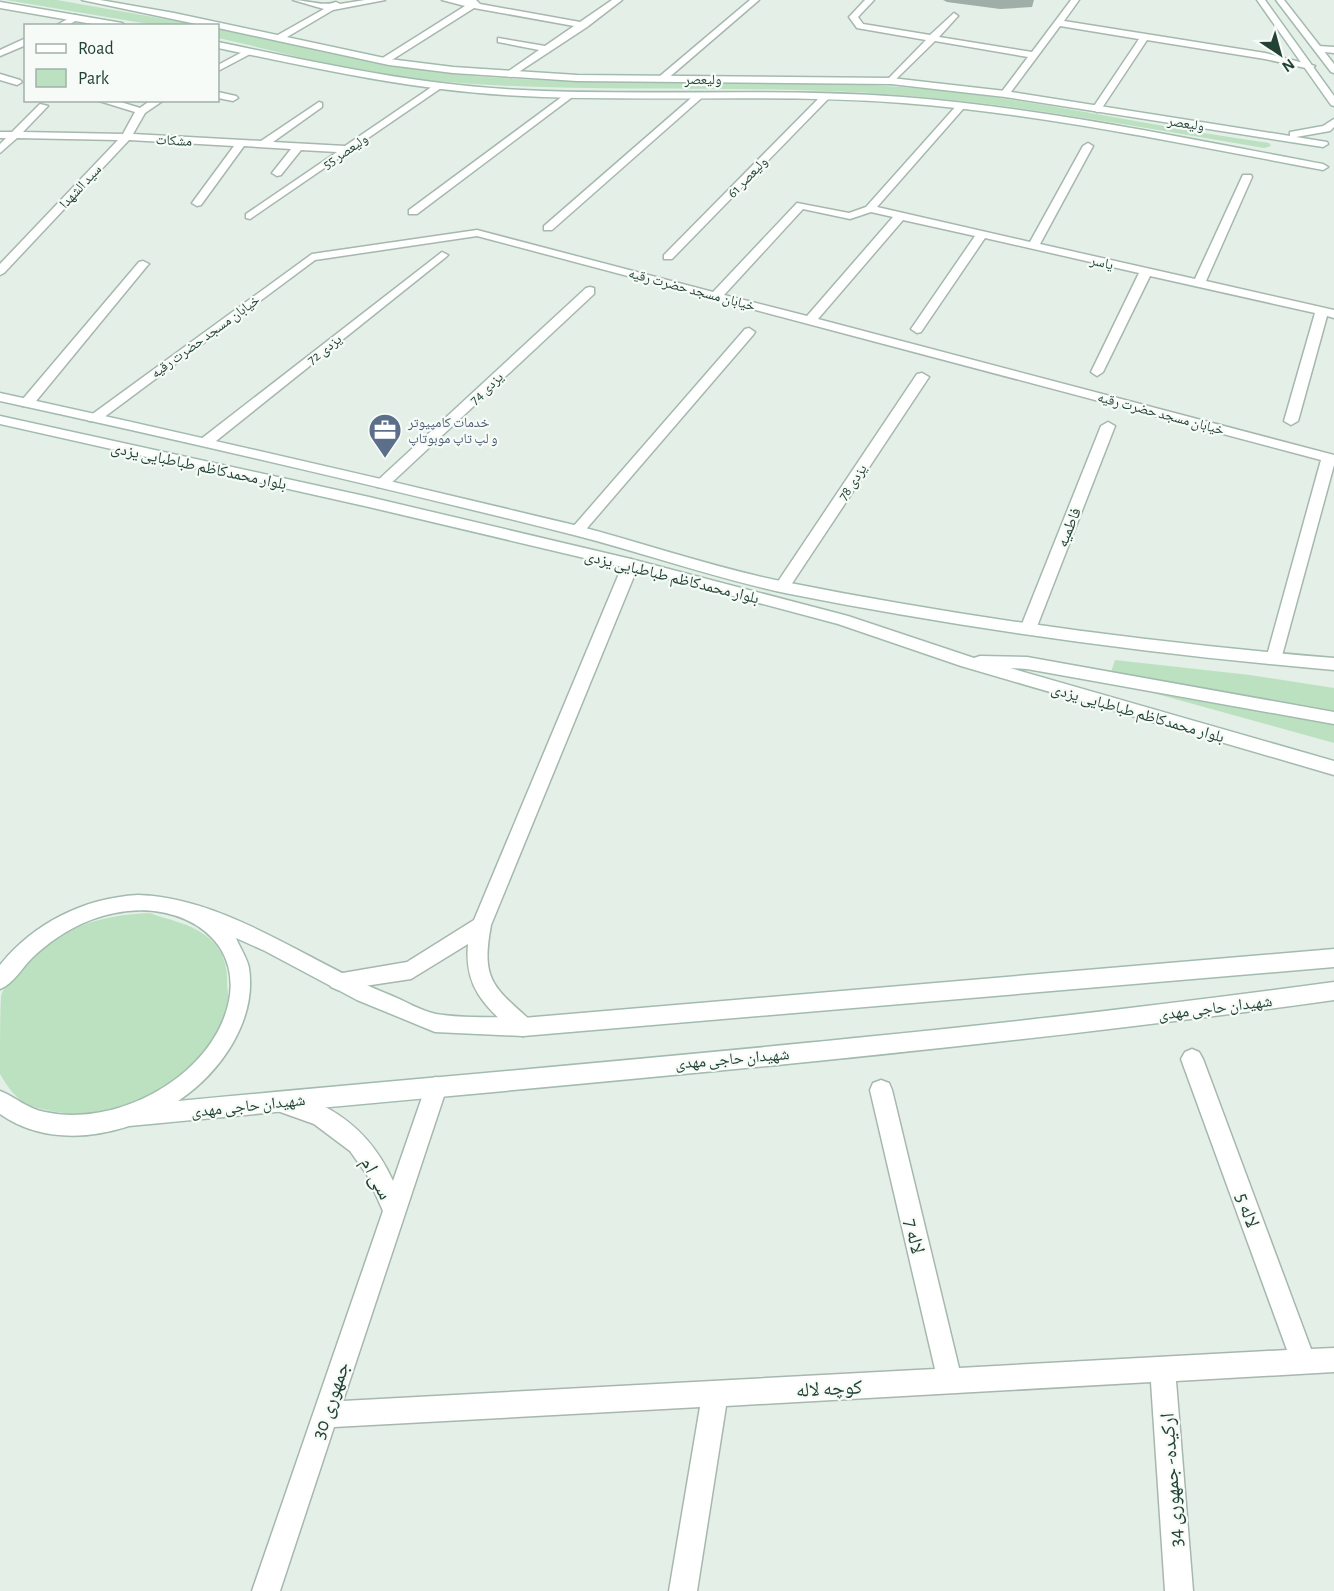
<svg xmlns="http://www.w3.org/2000/svg" width="1334" height="1591" viewBox="0 0 1334 1591" font-family="'Alegreya Sans','Noto Naskh Arabic',sans-serif">
<rect width="100%" height="100%" fill="#e4efe8"/>
<!-- green -->
<path fill="#bce1c0" d="M6 0H57L199 25H154Z
M218 29C307 46 394 70 485 77 623 87 762 76 901 87 1025 96 1146 126 1269 143L1271 146 1264 148C1143 128 1020 104 897 95 744 83 589 95 436 81 363 75 289 54 218 38Z
M1115 660 1250 675 1334 688V743L1146 691 1109 678Z
M150 913C168 920 189 923 205 935 221 946 228 964 227 982 227 990 230 1002 228 1009 219 1044 162 1100 130 1115 116 1122 36 1112 23 1102 14 1096 5 1083 0 1074 0 1053 0 1014 1 996 3 988 11 980 17 973 51 930 96 915 150 913Z"/>
<g fill="none" stroke-linecap="round" stroke-linejoin="round">
<!-- street casing -->
<g stroke="#a6b8ae" stroke-width="3">
<path id="street" d="M293 0C306 0 324 7 336 2L340 4 365 0H385L333 10 282 40H276V36L324 9Z
M442 0H476L480 4 580 22 612 0H622L587 27 511 77 503 75 539 50 498 42V38L545 46 574 26 474 8 387 63H381V59L465 6Z
M750 0H759L666 80H660V76Z
M865 0H874L858 17 863 24 930 35 954 13 958 16 939 37 1032 52 1071 0H1079L1064 21 1265 53 1315 66 1310 69 1265 59 1147 40 1100 111 1097 112 1092 109 1139 39 1060 26 1008 96 1000 94 1028 57 935 41 891 84 886 81 888 79 926 40 857 28 849 17Z
M75 15 82 17 67 26H55Z
M26 38V45L0 56V50Z
M1318 46 1334 47V53L1315 51V47Z
M246 50 254 52 218 71V65Z
M0 74 20 80 22 82 17 85 0 80Z
M436 84 444 86 250 219 246 218V214L337 152 301 150 281 175 277 176 272 173 291 149 244 146 201 205 197 206 192 203 234 146 129 140 4 273 0 275V264L118 140 17 138 0 153V144L6 138H0V132H12L40 104 48 106 23 132 123 134 135 112 96 100H114L140 108 151 100H164L145 113 133 134 261 141 319 102 322 103V107L273 142 345 146Z
M218 92 236 96 238 98 233 101 218 98Z
M567 93 575 95 417 214H409V210Z
M697 93 705 95 552 230H544V226Z
M822 95 830 97 672 259H664V255Z
M960 104 965 107 963 109 877 207 1030 242 1083 146 1088 143 1093 146 1040 244 1195 279 1242 177 1243 175H1251L1252 177 1206 281 1334 310V318L1327 316 1298 421 1291 425 1284 421 1315 313 1150 276 1103 372 1097 376 1091 372 1139 273 985 238 921 332 917 333 911 329 975 236 903 220 818 319 1334 455V465L1280 663H1268L1266 659 1321 460 477 236 315 260 99 421H89L87 418 312 254 477 230 713 292 797 203 849 213 866 207 957 105ZM803 209 850 219 871 212 893 217 807 316 724 295Z
M442 252 448 255 446 257 211 445H201L199 442 201 439Z
M143 261 149 264 147 266 32 406H22L20 403 22 400 139 262Z
M590 287 594 288V294L387 487H377L375 484 377 481 586 288Z
M749 328 755 332 753 335 582 534H572L570 531 572 528 745 329Z
M922 373 929 377 787 591H777L774 587 777 583 917 374Z
M1108 422 1115 426 1036 629 1034 633H1022L1020 629 1101 426Z
M631 559 639 564 491 925C481 979 492 986 530 1020L533 1027 530 1034 523 1036 516 1034C485 1006 464 988 468 944L411 979 338 990 331 987 328 981 331 975 407 962 474 920 623 564Z
M1192 1049 1199 1052 1203 1059 1311 1349 1334 1348V1372L1176 1381 1193 1591H1165L1151 1382 726 1406 697 1591H669L700 1407 334 1427 280 1591H252L383 1211 367 1175 350 1151 314 1124 272 1109 269 1102 272 1095 280 1092C296 1097 315 1101 329 1109 359 1126 379 1150 393 1181L428 1080 436 1077 444 1080 447 1087 343 1401 935 1369 870 1090 873 1083 881 1080 889 1083 892 1090 959 1368 1287 1350 1181 1059 1185 1052Z"/>
</g>
<!-- secondary casing -->
<g stroke="#a2bbae" stroke-width="3">
<path id="secondary" d="M82 0H100L174 13 389 59 453 67 577 75 891 78 1005 91 1290 136V132L1323 126 1334 119V127L1330 131 1296 137 1327 142 1328 144 1323 147 1005 97 891 84 577 81 453 73 389 65 218 28V26H206Z
M1257 0H1265L1334 96V106L1331 105Z
M1276 0H1284L1334 64V73L1331 72Z
M0 2 122 23 126 26H104L0 8Z
M218 42C314 62 407 83 505 89 638 97 770 87 903 97 1044 108 1184 138 1323 164L1328 167 1323 170C1184 144 1044 114 903 103 770 93 637 103 505 95 407 89 313 68 218 48Z
M0 393C192 435 383 479 574 525 644 543 714 568 785 582 966 618 1150 643 1334 658V670C1150 654 966 629 785 593 714 578 644 553 574 535 383 487 192 443 0 401Z
M0 416 369 497 631 559 848 616 974 658 980 656 1027 657 1334 712V724L1027 669 1010 668 1334 761V775L961 666 838 624 631 569 369 507 0 424Z
M138 895C228 898 309 963 390 995 405 1001 421 1011 436 1014 464 1019 495 1016 523 1018L1334 949V967L523 1036 435 1032 357 1000 265 951 236 938C240 948 247 958 249 968 257 1021 220 1073 178 1101 563 1065 950 1035 1334 982V1000C934 1056 531 1087 129 1126 86 1140 38 1141 0 1114V1091C16 1097 27 1109 45 1112 112 1127 199 1083 224 1018 253 942 182 899 115 913 84 919 55 936 32 958 22 968 13 984 0 989V965C34 923 84 898 138 895Z"/>
</g>
<!-- street -->
<use href="#street" fill="#fff" fill-rule="evenodd"/>
<!-- secondary -->
<use href="#secondary" fill="#fff" fill-rule="evenodd"/>
</g>
<!-- wall -->
<path fill="#9faea6" d="M943 0H1034L1032 7 1000 9 947 2Z"/>
<!-- icons -->
<defs>
<g id="office-pin" transform="scale(1.725)"><path d="M0 17L-7.5 6A9.5 9.5 0 1 1 7.5 6Z" fill="#5c6f8a" stroke="#f6fbf7"/><path d="M-6-3h4V-5.5h4V-3h4V5H-6ZM-1-4.5V-3h2v-1.5ZM-6 0V1H6V0Z" fill="#fff"/></g>
</defs>
<g fill-rule="evenodd">
<use href="#office-pin" x="385" y="430"/>
</g>
<g text-anchor="middle" stroke-width="4.5" stroke-linejoin="round" paint-order="stroke">
<!-- far-street labels -->
<g font-size="14" fill="#224234" stroke="#f6fbf7">
<text x="703" y="84">ولیعصر</text>
<text transform="translate(1186 123) rotate(9)" y="5">ولیعصر</text>
<text transform="translate(174 140) rotate(3)" y="5">مشکات</text>
<text transform="translate(345 151) rotate(-34)" y="5">ولیعصر 55</text>
<text transform="translate(747 177) rotate(-46)" y="5">ولیعصر 61</text>
<text transform="translate(80 186) rotate(-47)" y="5">سید الشهدا</text>
<text transform="translate(1102 262) rotate(13)" y="5">یاسر</text>
<text transform="translate(692 289) rotate(15)" y="5">خیابان مسجد حضرت رقیه</text>
<text transform="translate(205 336) rotate(-36)" y="5">خیابان مسجد حضرت رقیه</text>
<text transform="translate(324 349) rotate(-38)" y="5">یزدی 72</text>
<text transform="translate(486 388) rotate(-43)" y="5">یزدی 74</text>
<text transform="translate(1161 413) rotate(15)" y="5">خیابان مسجد حضرت رقیه</text>
<text transform="translate(852 482) rotate(-56)" y="5">یزدی 78</text>
</g>
<!-- far-service labels -->
<g font-size="14" fill="#4e5e75" stroke="#f6fbf7" text-anchor="start">
<text x="408" y="427">خدمات کامپیوتر<tspan x="408" dy="16">و لپ تاپ موبوتاپ</tspan></text>
</g>
<!-- street labels -->
<g font-size="16" fill="#224234" stroke="#f6fbf7">
<text transform="translate(199 465) rotate(12)" y="6">بلوار محمدکاظم طباطبایی یزدی</text>
<text transform="translate(1068 527) rotate(-68)" y="6">فاطمیه</text>
<text transform="translate(672 576) rotate(14)" y="6">بلوار محمدکاظم طباطبایی یزدی</text>
<text transform="translate(1138 712) rotate(16)" y="6">بلوار محمدکاظم طباطبایی یزدی</text>
<text transform="translate(1215 1007) rotate(-7)" y="6">شهیدان حاجی مهدی</text>
<text transform="translate(732 1058) rotate(-5)" y="6">شهیدان حاجی مهدی</text>
<text transform="translate(248 1105) rotate(-6)" y="6">شهیدان حاجی مهدی</text>
</g>
<!-- near-street labels -->
<g font-size="20" fill="#224234" stroke="#f6fbf7">
<text transform="translate(377 1178) rotate(62)" y="7">سی ام</text>
<text transform="translate(1248 1210) rotate(70)" y="7">لاله 5</text>
<text transform="translate(915 1236) rotate(77)" y="7">لاله 7</text>
<text transform="translate(829 1388) rotate(-3)" y="7">کوچه لاله</text>
<text transform="translate(330 1400) rotate(-71)" y="7">جمهوری 30</text>
<text transform="translate(1171 1480) rotate(-94)" y="7">ارکیده- جمهوری 34</text>
</g>
</g>
<!-- legend -->
<rect x="24" y="24" width="195" height="78" fill="#f6fbf7" stroke="#a1b1a9" stroke-width="1.5"/>
<rect x="36" y="44" width="30" height="9" fill="#ffffff" stroke="#a1b1a9" stroke-width="1.5"/>
<text x="78" y="54" font-size="18" fill="#224234">Road</text>
<rect x="36" y="69" width="30" height="18" fill="#bce1c0" stroke="#a1b1a9" stroke-width="1.5"/>
<text x="78" y="84" font-size="18" fill="#224234">Park</text>
<!-- north arrow -->
<g transform="translate(1280 54) rotate(144)" stroke="#f6fbf7" stroke-width="4.5" paint-order="stroke">
<path d="M0-4.5L10 22L0 15L-10 22Z" fill="#224234"/>
<text y="-9" font-size="16" font-weight="bold" text-anchor="middle" fill="#224234">N</text>
</g>
</svg>
